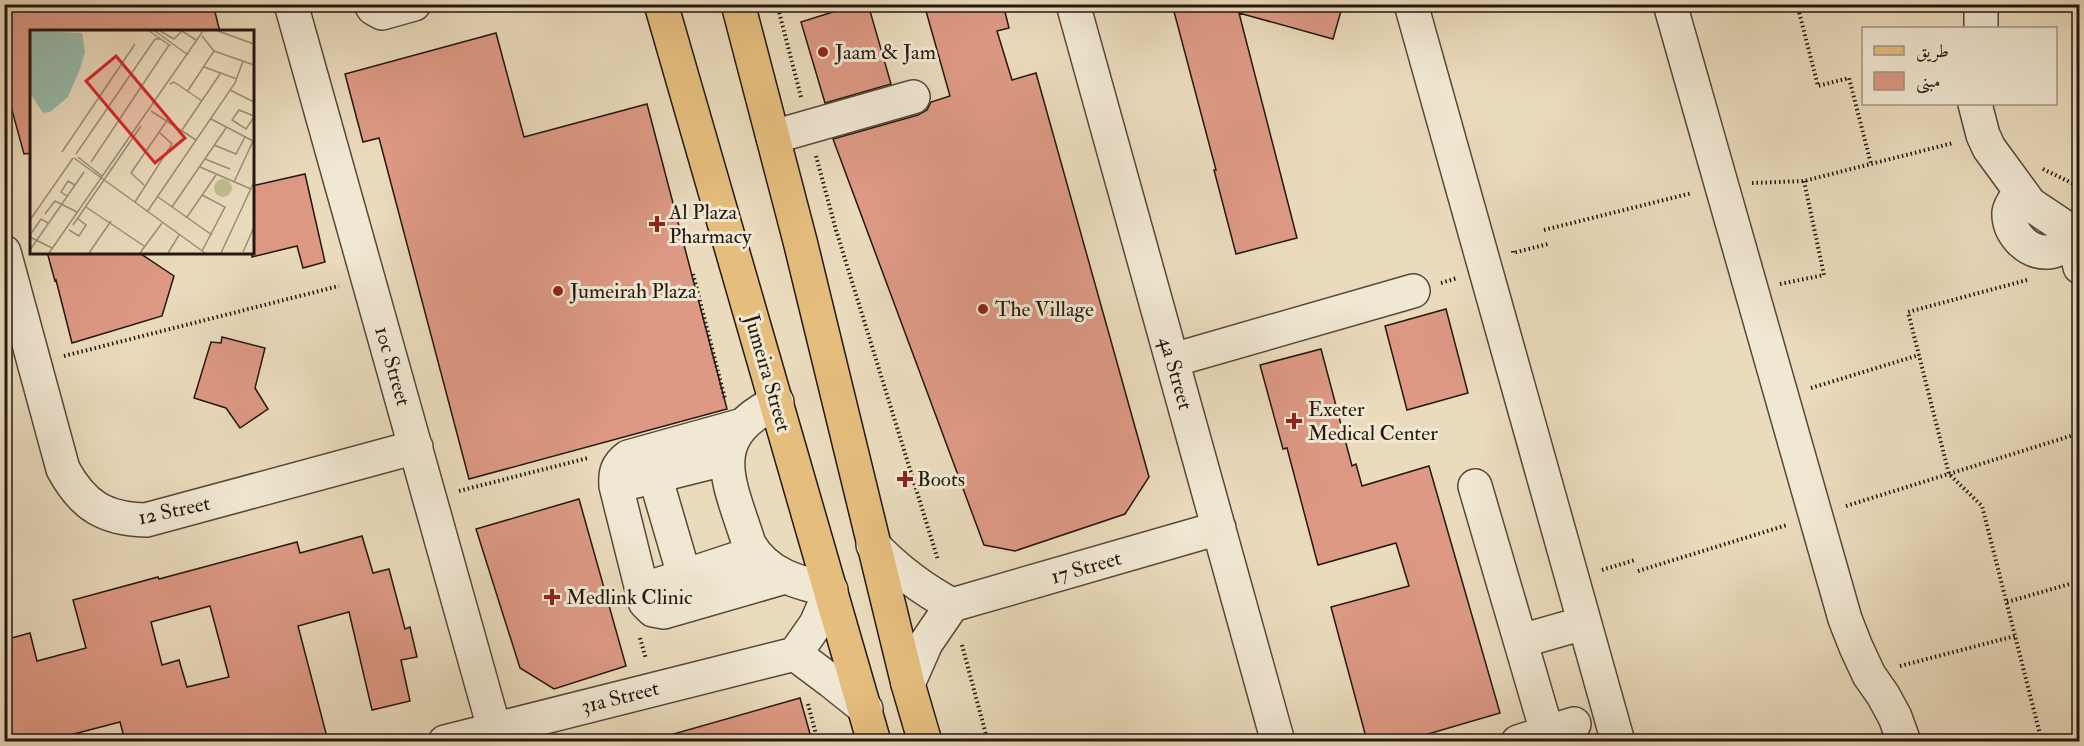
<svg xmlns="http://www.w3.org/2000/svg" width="2084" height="746" viewBox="0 0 2084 746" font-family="'IM FELL Double Pica',Amiri,serif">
<rect width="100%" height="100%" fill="#eadbbc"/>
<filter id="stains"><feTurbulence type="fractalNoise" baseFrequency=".00333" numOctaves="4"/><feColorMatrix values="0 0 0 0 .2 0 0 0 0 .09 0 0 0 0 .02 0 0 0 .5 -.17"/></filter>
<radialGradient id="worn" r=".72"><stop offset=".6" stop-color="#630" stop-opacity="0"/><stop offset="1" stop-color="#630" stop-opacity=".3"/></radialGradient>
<!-- building -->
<path fill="#dd9984" stroke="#24180f" stroke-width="1.5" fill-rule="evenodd" d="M4 4H213L220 32H32V153L24 154 4 81Z
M858 4H868L891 84 825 103 801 22Z
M924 4H1003L1009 28 997 31 1012 80 1036 73 1149 477 1125 514 1015 551 984 545 833 139 918 115 927 110 931 102 950 96Z
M1172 4H1343L1333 39 1239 13 1297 238 1236 254 1214 170H1216Z
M496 33 524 137 647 104 727 409 469 479 379 138 363 142 345 74Z
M305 174 325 262 303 268 297 246 252 257V186Z
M47 252H138L174 276 162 316 72 343 56 280 55 281Z
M1446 309 1468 393 1407 410 1385 326Z
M222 337 265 348 255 388 268 409 240 428 226 408 194 398 211 342 221 343Z
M1321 349 1352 466 1356 464 1362 486 1429 466 1500 713 1428 734 1430 741H1367L1331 607 1409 586 1396 543 1318 565 1287 448 1283 449 1260 365Z
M579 499 626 666 554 689 520 668 476 529Z
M362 536 373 573 389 569 405 629 410 627 417 657 401 660 410 701 372 710 349 612 298 626 328 741H125L120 722 47 741H4V640L30 633 37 661 86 648 73 600 158 577 159 579 297 542 300 553ZM210 606 229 677 187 687 179 660 162 665 151 622Z
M800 698 812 741H671L670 735Z"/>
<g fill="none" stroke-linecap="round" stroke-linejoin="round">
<!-- minor casing -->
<g stroke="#56493a" stroke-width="36">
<path id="minor" d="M291 4 494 728
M371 4 373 8 382 13 414 4
M1073 4 1278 742
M1411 4 1618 742
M1670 4 1845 619 1856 647 1869 675 1883 695 1895 717 1904 742
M1981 4V28
M1975 104 1983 135 1989 148 2030 204 2063 226 2070 234 2074 241 2080 267
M773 137 913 97
M2020 192C2016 198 2010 205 2009 212 2008 232 2026 253 2048 252 2055 252 2066 245 2074 241
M4 252 63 469C83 506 105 519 146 520L416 447
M1173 360 1413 291
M743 425 628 457C617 465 615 473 616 486L645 602 653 610 664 612 785 577
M655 476 684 575
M616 486 728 458
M1475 486 1547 732
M873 545C897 570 922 589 952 605
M642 590 754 553
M1521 641 1584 623
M795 654 831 681 866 709
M908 684 926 643 952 605 1219 528
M445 742 795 654 816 624 831 590C798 583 767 575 749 544 730 483 702 438 777 402
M1518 742 1574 724"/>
</g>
<!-- major casing -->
<g stroke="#24180f" stroke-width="36">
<path id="major" d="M661 4 874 742
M738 4 800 241 908 684 925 742"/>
</g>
<!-- path -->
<path stroke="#24180f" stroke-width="4" stroke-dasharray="1.5 3" stroke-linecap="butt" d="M777 4 801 97
M1797 4 1818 86 1849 78 1871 164
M816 156 836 230 938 560
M2043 169 2080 187
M1752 183 1804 181 1953 143
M1544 230 1692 193
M1513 251V253L1548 244
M693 274 725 399
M2027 280 1908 312 1949 474 1982 506 2042 742
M1441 283 1457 278
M1780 284 1824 275 1804 181
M64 356 339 286
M1811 388 1919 355
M459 491 588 458
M1846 506 2080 433
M1602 570 1635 560
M1638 571 1787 525
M2007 602 2080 581
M640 638 646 659
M962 645 988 742
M1900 666 2015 636
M808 704 818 742"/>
<!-- minor -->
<use href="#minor" stroke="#f1e8d3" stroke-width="33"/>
<!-- major -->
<use href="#major" stroke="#e5be7e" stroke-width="33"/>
</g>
<!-- markers -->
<g fill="#8f2418" stroke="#f1e8d3" stroke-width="2">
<circle cx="823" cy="52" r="6"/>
<path d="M654 215h6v6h6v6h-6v6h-6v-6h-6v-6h6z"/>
<circle cx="558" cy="291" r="6"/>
<circle cx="983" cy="309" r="6"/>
<path d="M1291 412h6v6h6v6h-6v6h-6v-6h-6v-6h6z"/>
<path d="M902 470h6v6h6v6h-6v6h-6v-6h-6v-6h6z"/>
<path d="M549 588h6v6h6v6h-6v6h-6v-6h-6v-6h6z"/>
</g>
<g text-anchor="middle" stroke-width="6" stroke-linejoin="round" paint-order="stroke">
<!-- poi labels -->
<g font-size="21" fill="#24180f" stroke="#f1e8d3" text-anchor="start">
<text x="835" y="59">Jaam &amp; Jam</text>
<text x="669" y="219">Al Plaza<tspan x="669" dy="24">Pharmacy</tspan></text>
<text x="570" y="298">Jumeirah Plaza</text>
<text x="995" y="316">The Village</text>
<text x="1308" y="416">Exeter<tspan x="1308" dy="24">Medical Center</tspan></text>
<text x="917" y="486">Boots</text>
<text x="566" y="604">Medlink Clinic</text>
</g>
<!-- street labels -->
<g font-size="21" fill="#24180f" stroke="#f1e8d3">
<text transform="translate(393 366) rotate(74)" y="7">10c Street</text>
<text transform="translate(768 373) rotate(74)" y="7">Jumeira Street</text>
<text transform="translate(1176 373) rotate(74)" y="7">4a Street</text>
<text transform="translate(174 510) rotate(-12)" y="7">12 Street</text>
<text transform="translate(1086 567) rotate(-16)" y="7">17 Street</text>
<text transform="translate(620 697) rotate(-14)" y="7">31a Street</text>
</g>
</g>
<!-- overview -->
<g transform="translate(30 30)">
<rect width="224" height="224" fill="#eadbbc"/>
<path d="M184 158a9 9 0 1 1 18 0a9 9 0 1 1-18 0Z" fill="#bdbe8d"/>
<path d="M0 1 52 3 55 22 50 39 38 67 20 82 13 83 0 63Z" fill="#98bbac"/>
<path fill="none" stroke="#9b8d77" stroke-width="1.5" d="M119 1 141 16M125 1 158 25M130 1 144 9 152 1 166 10M188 1 224 14M172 6 184 21 224 35M174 37 207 49M140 54 144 52 172 71M200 60 224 72M157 62 184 21M121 81 166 110M224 86 209 80 202 90 216 99 224 87M181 89 223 111M152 100 190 44M184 115 206 124 215 107M32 122 105 14M46 124 125 9H131M48 127 72 146M44 128 175 223M175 129 200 139M61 132 139 15M170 137 221 159M204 152 224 109M114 155 101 143 138 89M172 165 195 177 172 221M37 166 31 162 38 151 45 155M128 167 182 205M105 172 142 114 129 102M56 177 114 216M142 177 196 98M117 182 205 53 213 31M15 184 25 171 47 182M157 187 186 145M0 190 43 128M43 195 111 96M39 200 49 206 56 195 47 188M0 205 11 189 18 193M0 207 22 218M0 220 54 142M213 222 224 197M19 223 173 1M59 223 81 191M110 223 132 193M138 223 149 205M191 223 224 152"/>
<path fill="#d62828" fill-opacity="0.15" stroke="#d62828" stroke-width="3" d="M86 26 155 108 125 133 56 51Z"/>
<rect width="224" height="224" fill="none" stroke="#24180f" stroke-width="3"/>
</g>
<!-- margin -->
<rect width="2084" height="746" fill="none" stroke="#eadbbc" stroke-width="24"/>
<rect x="6" y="6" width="2072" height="734" fill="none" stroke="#24180f" stroke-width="3"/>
<rect x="12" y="12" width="2060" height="722" fill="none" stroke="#24180f" stroke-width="1.5"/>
<!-- legend -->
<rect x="1862" y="27" width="195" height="78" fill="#f1e8d3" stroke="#9f9585" stroke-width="1.5"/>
<rect x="1874" y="46" width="30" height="9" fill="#e5be7e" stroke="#9f9585" stroke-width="1.5"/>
<text x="1916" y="57" font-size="18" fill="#24180f">طريق</text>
<rect x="1874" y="72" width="30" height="18" fill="#dd9984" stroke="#9f9585" stroke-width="1.5"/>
<text x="1916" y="87" font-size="18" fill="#24180f">مبنى</text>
<rect width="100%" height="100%" filter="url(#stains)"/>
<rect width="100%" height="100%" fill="url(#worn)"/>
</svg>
